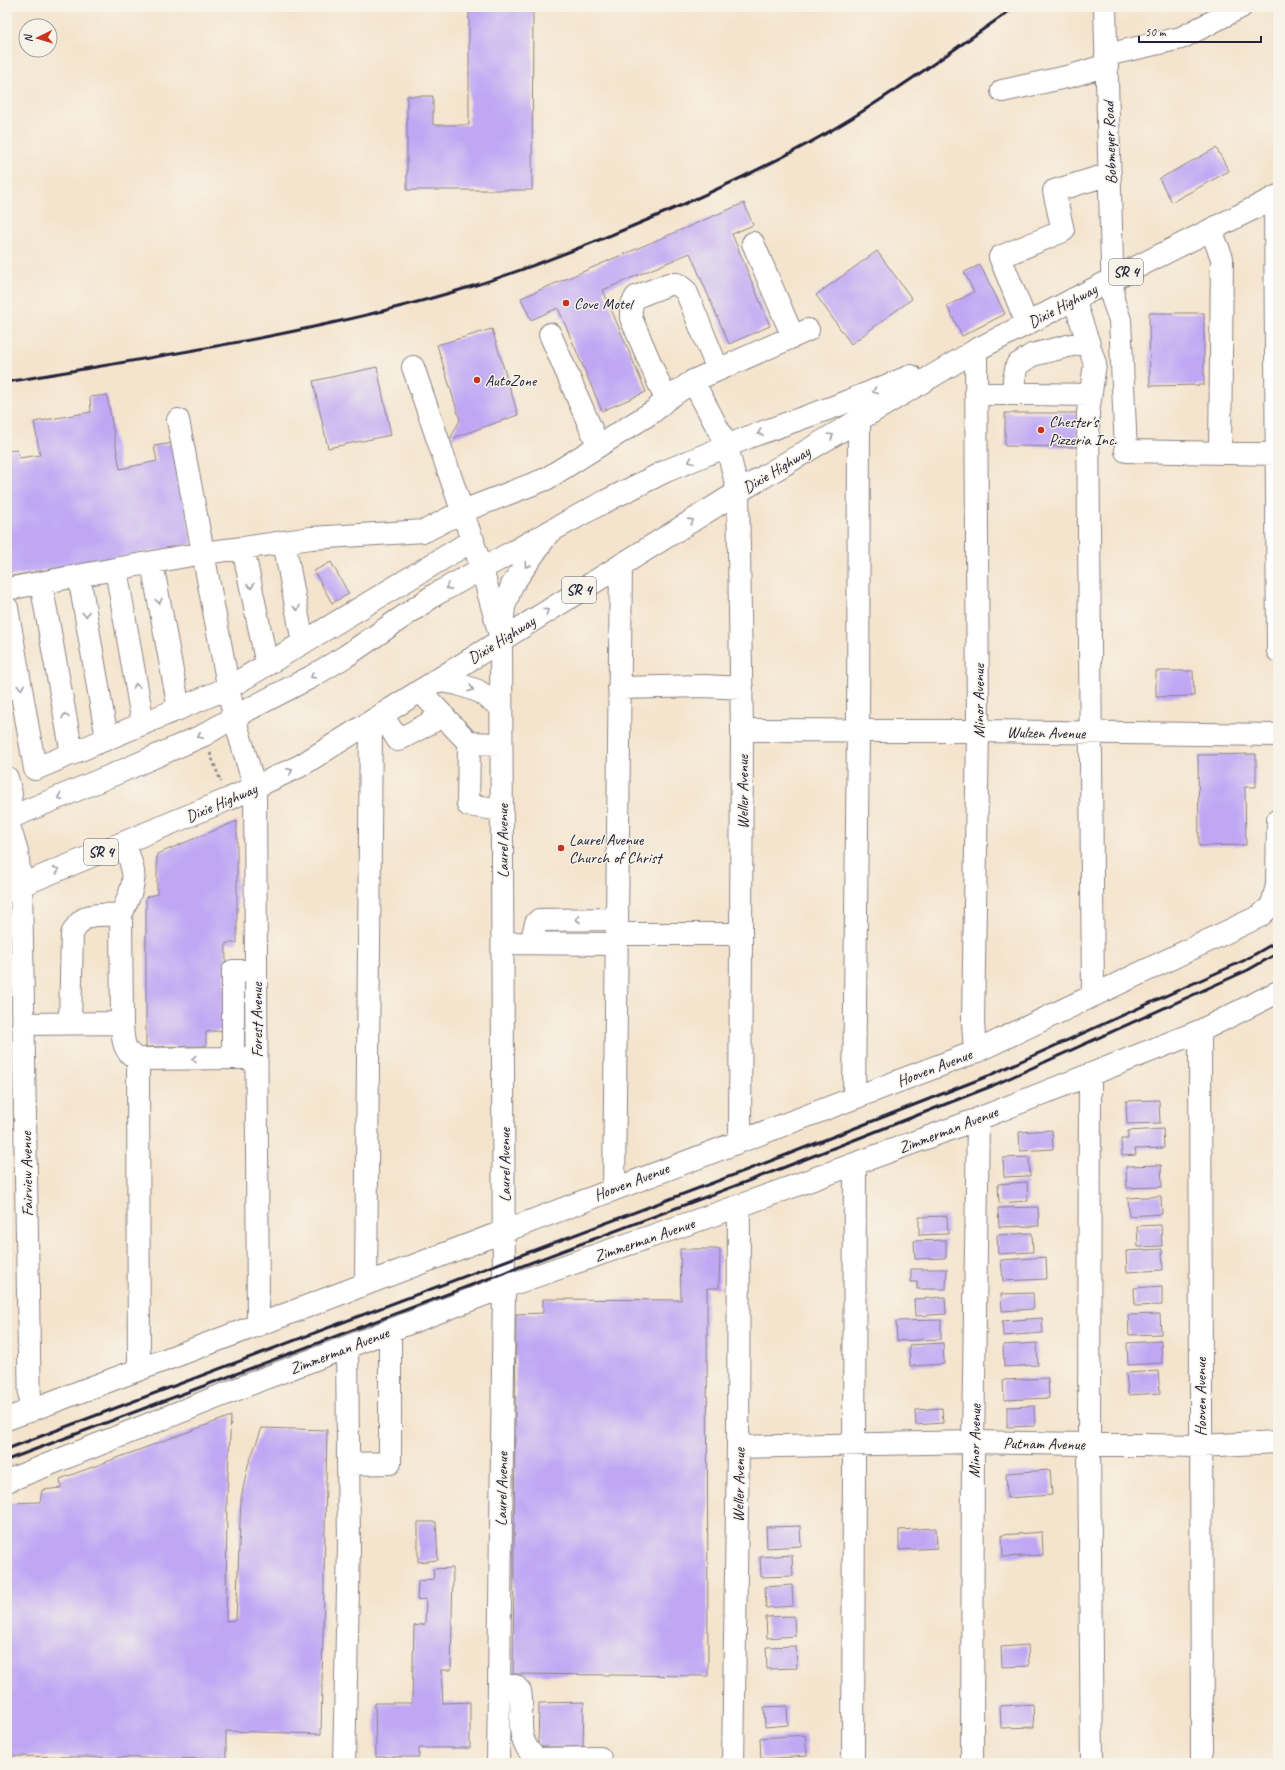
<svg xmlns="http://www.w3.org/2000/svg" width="1285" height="1770" viewBox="0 0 1285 1770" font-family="Caveat,sans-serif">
<rect width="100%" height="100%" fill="#f7f3e8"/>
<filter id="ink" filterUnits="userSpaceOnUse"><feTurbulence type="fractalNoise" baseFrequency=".025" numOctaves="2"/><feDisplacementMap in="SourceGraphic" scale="8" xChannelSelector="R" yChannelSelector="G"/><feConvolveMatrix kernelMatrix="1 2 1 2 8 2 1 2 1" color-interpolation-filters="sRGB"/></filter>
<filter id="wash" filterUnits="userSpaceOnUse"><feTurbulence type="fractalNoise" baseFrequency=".012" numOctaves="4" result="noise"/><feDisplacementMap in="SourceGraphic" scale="16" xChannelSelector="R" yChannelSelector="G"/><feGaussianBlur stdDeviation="0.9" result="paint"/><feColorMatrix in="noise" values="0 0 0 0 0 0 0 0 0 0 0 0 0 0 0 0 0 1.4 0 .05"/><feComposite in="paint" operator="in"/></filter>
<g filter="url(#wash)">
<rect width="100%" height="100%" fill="#f4e4cd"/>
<g id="blocks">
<!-- building -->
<path fill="#bfa7f4" d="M469 7H533L532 190H407V96H433V125H469Z
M1216 148 1229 171 1172 202 1159 179Z
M744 203 753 225 732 234 770 326 729 344 690 253 603 290 646 392 602 411 558 308 531 320 521 298Z
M877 251 912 299 851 344 816 295Z
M980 265 1005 314 962 336 947 306 974 292 964 272Z
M1149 313H1204V385L1150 386Z
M492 329 518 415 450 439 460 420 437 345Z
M377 367 391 435 328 448 313 381Z
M107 395 120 469 157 461 154 446 174 443 192 544 7 577V451L17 450 19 458 40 455 34 422 91 412 90 397Z
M1005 413H1077V447L1005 446Z
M331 562 349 594 332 603 314 571Z
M1156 671H1193L1194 696 1156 697Z
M1256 754V787H1245L1246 845 1199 846 1198 755Z
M237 821V943H226L225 1030 206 1032V1046L146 1047V897L157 894V854Z
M1159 1100 1160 1123 1127 1124 1126 1101Z
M1163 1129 1164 1148 1135 1149 1136 1155 1122 1156 1121 1139H1128V1131Z
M1052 1130 1053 1149 1020 1151 1019 1132Z
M1029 1157 1030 1176 1004 1177 1003 1158Z
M1161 1165 1162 1187 1127 1188 1126 1166Z
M1027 1182 1028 1201 999 1203 998 1184Z
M1161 1196 1162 1214 1129 1216 1128 1198Z
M1038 1207 1039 1226 999 1227 998 1208Z
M947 1216 948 1234 919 1235V1217Z
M1161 1225 1162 1246 1138 1247 1137 1226Z
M1032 1233 1033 1252 998 1254 997 1235Z
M946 1240V1258L915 1259 914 1241Z
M680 1249H720L719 1288H707L708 1676 513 1674 516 1314 543 1313V1299L681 1300Z
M1162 1249 1163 1270 1127 1272 1126 1251Z
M1046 1257 1047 1279 1003 1281 1001 1260Z
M911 1269H947L946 1289H917V1282H911Z
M1162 1286V1305L1135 1306 1134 1288Z
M1033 1293 1034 1309 1002 1311 1001 1294Z
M945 1297 946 1314 915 1316 914 1299Z
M1160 1314 1161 1334 1129 1335 1128 1315Z
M1042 1318 1043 1333 1003 1336 1002 1321Z
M941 1320V1339L897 1341 896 1321Z
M1161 1341 1162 1363 1128 1365 1127 1343Z
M943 1343 944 1364 910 1366 909 1345Z
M1037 1343 1038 1365 1004 1367 1003 1345Z
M1158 1371 1160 1393 1128 1395 1126 1373Z
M1048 1378 1049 1398 1004 1400 1003 1380Z
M1034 1406 1035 1426 1007 1427V1407Z
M942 1408 943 1423 916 1425 915 1410Z
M231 1416 227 1494 226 1621 236 1620 241 1498 248 1465 262 1428 327 1430 321 1734 226 1731V1759L7 1756V1503L40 1502 42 1490 61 1488 60 1479Z
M1050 1470 1052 1495 1007 1498 1006 1473Z
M418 1522H436L438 1560 418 1562Z
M800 1526 801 1546 767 1548 766 1527Z
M936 1528 937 1548 899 1550V1530Z
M1042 1532 1043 1555 1003 1557 1002 1535Z
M792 1555 793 1576 761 1577 760 1557Z
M453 1568 451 1670H441L443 1703 470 1702V1748H419V1757H376L375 1703H412L414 1626 425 1624 426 1599 417 1600 418 1581 434 1579 433 1569Z
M792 1585 793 1606 766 1608 765 1587Z
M794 1616 795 1636 767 1638 766 1617Z
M1028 1645 1029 1666 1002 1667 1001 1647Z
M796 1646 797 1668 767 1669 766 1647Z
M584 1702 583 1747H538L539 1703Z
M1033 1704 1034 1727 1001 1728 1000 1706Z
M787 1706 788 1725 765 1727 764 1707Z
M805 1735 807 1756 761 1759 760 1738Z"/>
</g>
</g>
<g filter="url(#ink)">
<use href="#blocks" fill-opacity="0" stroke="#8b8384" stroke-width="1"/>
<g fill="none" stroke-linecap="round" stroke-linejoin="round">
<!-- minor casing -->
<g stroke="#8b8384" stroke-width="24">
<path id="minor" d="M1105 7 1113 300 1120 320 1126 451 1277 454
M1106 55 1181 38 1241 7
M1002 91 1071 76 1107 65
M1275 198 1278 651
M1211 230 1222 258 1220 453
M753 243 793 337
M1074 299 1095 364 1088 413 1093 995
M1027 324 1000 257 1063 231 1054 191 1110 174
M550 334 598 445
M413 367 482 569 501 639 504 1287 498 1763
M693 381 727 446 738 492 742 730 740 1140
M976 394H1034L1090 395
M1014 394V379L1017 365 1032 355 1088 341
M666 400 631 318V306L636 297 669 284H677L686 291 718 370
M178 420 234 717 255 788 258 1325
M284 542 303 643
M243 548 267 665
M152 563 179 709
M116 569 143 724
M79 576 107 739
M41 583 72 754
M7 589 202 553 243 548 311 538 425 531 463 511 546 479 654 411 666 400 693 381 808 330
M7 608 35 769 228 688 473 540
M619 688 704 686 742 688
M420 691 469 743
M382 715 398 740 443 716
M742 730 978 731 1278 735
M501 744 469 743 468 805 502 810
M7 778 11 794 7 818
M7 819 17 852 21 885 30 1411
M121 915C136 880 138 879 124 843
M617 934H741
M503 943 616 944
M531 943 536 923 539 920 617 919
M122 1023C123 1038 122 1052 138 1059L233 1058
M23 1024 122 1023 121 915C98 915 84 910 72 934L70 1022
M1200 1031 1202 1763
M975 1052 973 1022 978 731 976 350
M248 1058H233V971H256
M138 1059 139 1370
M1090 1075 1089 1444 1092 1763
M854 1097 858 730 859 420
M614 1188 621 565
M366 1283 371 722
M7 1419 258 1325 975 1052 1260 916 1272 905 1277 885 1278 820
M738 1447 973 1442 1200 1446 1278 1442
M348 1464 390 1463V1330
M7 1481 260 1380 504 1287 739 1206 978 1119 1200 1031 1278 992
M499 1686H515L520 1691C525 1718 512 1738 537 1759L600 1758V1763
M344 1763 349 1545 347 1347
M733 1763 738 1447 739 1206
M853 1763 855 1164
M972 1763 973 1442 978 1119"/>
</g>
<!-- major casing -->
<g stroke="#8b8384" stroke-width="24">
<path id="major" d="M501 639 504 607 512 585 547 535
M436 680 458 684 478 691 501 707
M7 819 122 771 204 735 234 717 311 677 346 656 436 594 600 504 666 471 749 437 836 406 911 376
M7 891 229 799 300 766 738 492 976 350 1113 279 1278 196"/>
</g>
<!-- path -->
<path stroke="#8b8384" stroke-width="2.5" stroke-dasharray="3 3" stroke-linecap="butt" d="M210 753 221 782"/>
<!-- minor -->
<use href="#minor" stroke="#fff" stroke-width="22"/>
<!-- major -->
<use href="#major" stroke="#fff" stroke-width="22"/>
<!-- rail -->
<path stroke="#22223b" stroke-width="3" d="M7 382C163 355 321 333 473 286 534 267 593 243 652 218 720 189 789 157 852 118 908 83 961 45 1015 7
M7 1449 781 1157 988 1076 1243 961 1278 941
M7 1460 785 1167 992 1086 1248 970 1278 953"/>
</g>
<!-- one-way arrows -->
<defs><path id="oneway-chevron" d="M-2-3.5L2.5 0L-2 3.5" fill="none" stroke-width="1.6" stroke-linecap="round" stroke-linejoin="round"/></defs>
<g stroke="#9c9ca7">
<use href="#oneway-chevron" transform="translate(875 391) rotate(158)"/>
<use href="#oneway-chevron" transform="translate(760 433) rotate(160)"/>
<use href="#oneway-chevron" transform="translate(831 436) rotate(-31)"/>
<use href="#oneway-chevron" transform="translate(691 461) rotate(158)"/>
<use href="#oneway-chevron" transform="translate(691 521) rotate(-32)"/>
<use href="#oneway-chevron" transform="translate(527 565) rotate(125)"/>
<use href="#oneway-chevron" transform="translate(251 586) rotate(79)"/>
<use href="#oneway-chevron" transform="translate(448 587) rotate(151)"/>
<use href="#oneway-chevron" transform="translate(159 601) rotate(80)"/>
<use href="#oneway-chevron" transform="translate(297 608) rotate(79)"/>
<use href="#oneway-chevron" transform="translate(546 611) rotate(-32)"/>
<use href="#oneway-chevron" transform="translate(86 614) rotate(80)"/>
<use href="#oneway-chevron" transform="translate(313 676) rotate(150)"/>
<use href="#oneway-chevron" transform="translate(136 686) rotate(-100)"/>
<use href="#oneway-chevron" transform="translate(21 687) rotate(80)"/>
<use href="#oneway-chevron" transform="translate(471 689) rotate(19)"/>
<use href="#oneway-chevron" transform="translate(65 716) rotate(-100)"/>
<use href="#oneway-chevron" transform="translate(200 736) rotate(155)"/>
<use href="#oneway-chevron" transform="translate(290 771) rotate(-26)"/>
<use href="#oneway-chevron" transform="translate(60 797) rotate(158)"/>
<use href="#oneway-chevron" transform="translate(57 870) rotate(-22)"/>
<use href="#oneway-chevron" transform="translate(578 919) rotate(-180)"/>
<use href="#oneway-chevron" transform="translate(194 1059) rotate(179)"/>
</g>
</g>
<!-- markers -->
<g fill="#c8321e" stroke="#f7f3e8" stroke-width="1.5">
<circle cx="566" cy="303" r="4"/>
<circle cx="477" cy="380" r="4"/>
<circle cx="1041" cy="430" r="4"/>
<circle cx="561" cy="848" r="4"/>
</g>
<g text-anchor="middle" stroke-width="3" stroke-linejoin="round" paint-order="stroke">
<!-- shield labels -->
<g fill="#f7f3e8" stroke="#62616f" stroke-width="1">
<rect x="1109" y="259" width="34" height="26" rx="3"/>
<rect x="562" y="577" width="34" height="26" rx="3"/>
<rect x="84" y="839" width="34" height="26" rx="3"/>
</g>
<g font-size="15" font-weight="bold" fill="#22223b">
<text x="1126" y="277">SR 4</text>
<text x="579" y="595">SR 4</text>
<text x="101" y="857">SR 4</text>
</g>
<!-- street labels -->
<g font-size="16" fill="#22223b" stroke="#f7f3e8">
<text transform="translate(1109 143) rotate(-92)" y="6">Bobmeyer Road</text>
<text transform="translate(1062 305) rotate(-28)" y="6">Dixie Highway</text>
<text transform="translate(776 469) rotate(-31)" y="6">Dixie Highway</text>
<text transform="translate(501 639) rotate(-32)" y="6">Dixie Highway</text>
<text transform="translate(978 701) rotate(-90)" y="6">Minor Avenue</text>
<text transform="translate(1046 732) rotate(1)" y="6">Wulzen Avenue</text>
<text transform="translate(742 792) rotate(-90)" y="6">Weller Avenue</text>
<text transform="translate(221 802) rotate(-23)" y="6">Dixie Highway</text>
<text transform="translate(502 841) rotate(-90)" y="6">Laurel Avenue</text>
<text transform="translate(256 1020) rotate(-90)" y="6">Forest Avenue</text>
<text transform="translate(934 1067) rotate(-21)" y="6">Hooven Avenue</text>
<text transform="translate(948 1129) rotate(-21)" y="6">Zimmerman Avenue</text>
<text transform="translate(504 1165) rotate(-90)" y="6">Laurel Avenue</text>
<text transform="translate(26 1174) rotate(-91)" y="6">Fairview Avenue</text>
<text transform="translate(631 1181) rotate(-21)" y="6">Hooven Avenue</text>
<text transform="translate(644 1239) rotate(-19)" y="6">Zimmerman Avenue</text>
<text transform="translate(339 1350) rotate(-21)" y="6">Zimmerman Avenue</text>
<text transform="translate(1200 1397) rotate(-90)" y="6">Hooven Avenue</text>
<text transform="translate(974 1441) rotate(-89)" y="6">Minor Avenue</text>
<text transform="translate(1044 1443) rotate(1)" y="6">Putnam Avenue</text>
<text transform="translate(738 1485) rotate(-89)" y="6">Weller Avenue</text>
<text transform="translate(501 1489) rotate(-89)" y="6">Laurel Avenue</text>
</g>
<!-- poi labels -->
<g font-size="16" fill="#22223b" stroke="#f7f3e8" text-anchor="start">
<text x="574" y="309">Cove Motel</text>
<text x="485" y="386">AutoZone</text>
<text x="1049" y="427">Chester's<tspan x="1049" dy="18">Pizzeria Inc.</tspan></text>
<text x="569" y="845">Laurel Avenue<tspan x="569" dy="18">Church of Christ</tspan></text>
</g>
</g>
<!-- margin -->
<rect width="1285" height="1770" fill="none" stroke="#f7f3e8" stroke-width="24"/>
<!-- north arrow -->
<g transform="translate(38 38) rotate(265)"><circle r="19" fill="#f7f3e8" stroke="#a29fa3"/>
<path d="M0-3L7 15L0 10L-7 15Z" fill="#c8321e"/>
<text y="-6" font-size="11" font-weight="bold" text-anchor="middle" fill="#22223b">N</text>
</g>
<!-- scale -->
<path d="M1139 36v6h122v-6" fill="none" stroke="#22223b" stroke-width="2"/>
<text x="1145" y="36" font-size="12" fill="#22223b" stroke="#f7f3e8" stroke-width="3" paint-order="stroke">50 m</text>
</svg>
